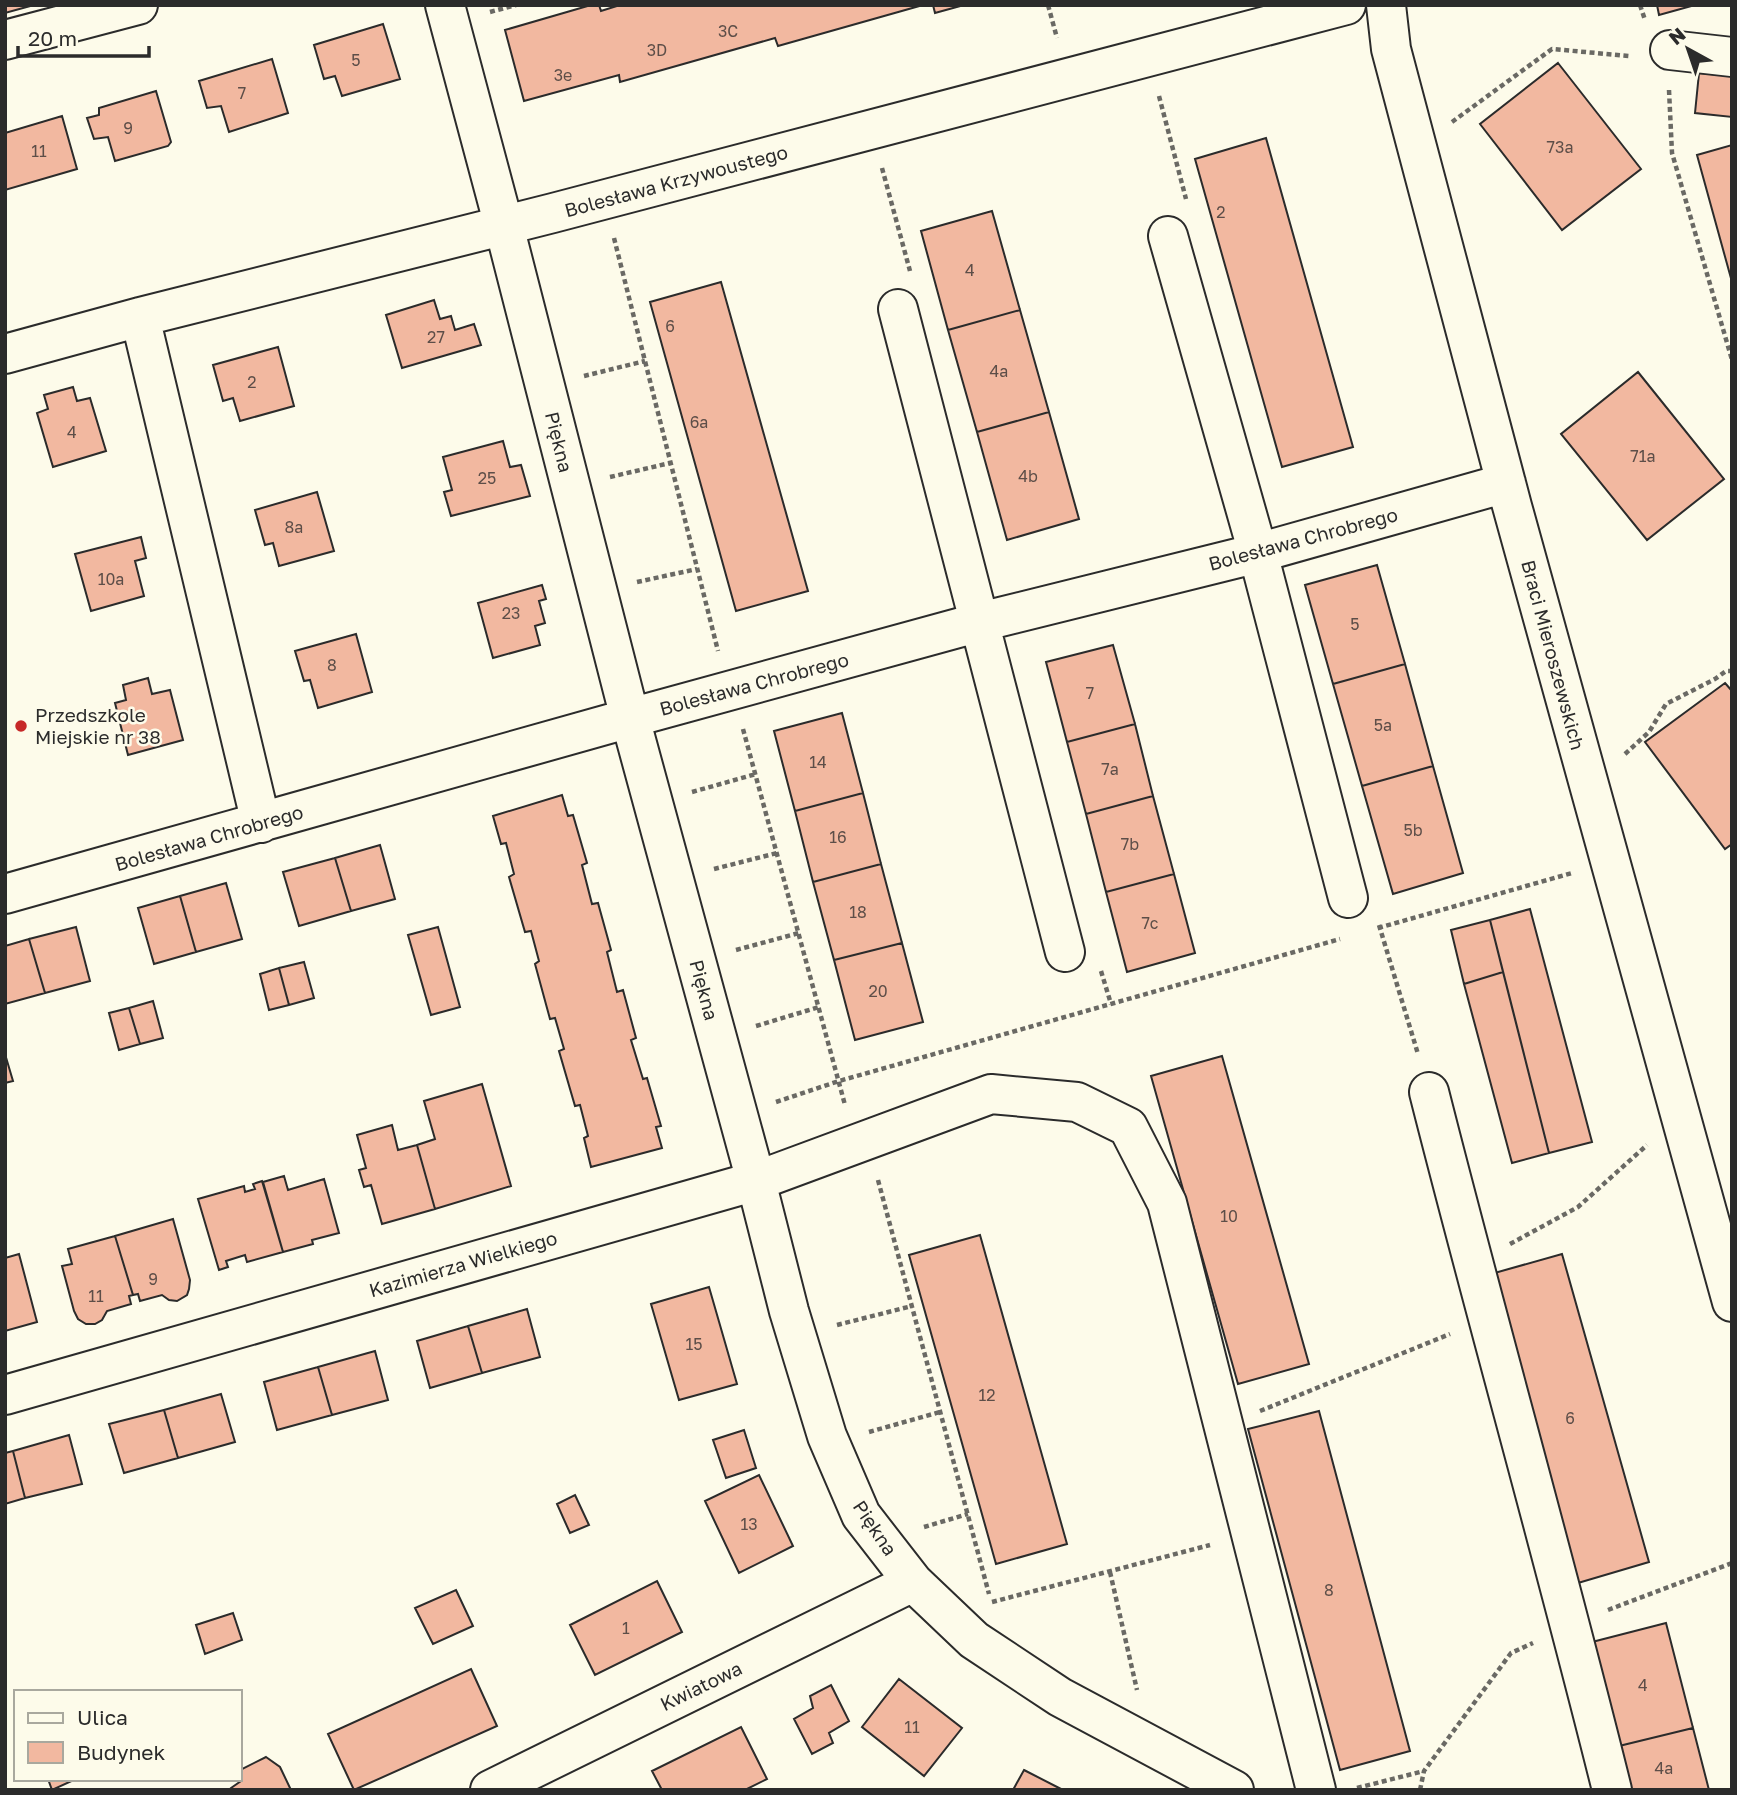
<svg xmlns="http://www.w3.org/2000/svg" width="1737" height="1795" viewBox="0 0 1737 1795" font-family="'Golos Text',sans-serif">
<rect width="100%" height="100%" fill="#fdfbea"/>
<!-- building -->
<path fill="#f2b8a0" stroke="#2b2b2b" stroke-width="2" d="M5 5H34L5 13Z
M591 5H599L601 11 620 5H923L778 46 775 38 620 82 619 75 524 101 505 30Z
M933 5H964L935 13Z
M1657 5H1695L1659 15Z
M383 24 400 79 342 96 335 76 324 79 314 45Z
M272 59 288 113 229 132 221 106 207 108 199 81Z
M1558 63 1641 169 1562 230 1480 124Z
M1699 73 1732 76V117L1695 113Z
M156 91 171 142 168 146 115 161 108 137 94 139 87 118 99 115V108Z
M62 116 77 169 5 190V133Z
M1266 138 1353 447 1282 467 1195 159Z
M1732 145V282L1697 155Z
M992 211 1020 310 948 330 921 231Z
M721 282 808 591 736 611 650 302Z
M434 300 440 319 451 316 455 330 474 324 481 345 402 368 386 315Z
M1020 310 1049 412 977 432 948 330Z
M278 347 294 406 240 421 233 398 223 401 213 365Z
M1638 372 1724 479 1647 540 1561 434Z
M73 387 77 401 90 398 106 451 53 467 37 413 48 409 44 395Z
M1049 412 1079 519 1007 540 977 432Z
M503 441 510 467 521 465 530 496 451 516 444 492 452 490 443 457Z
M317 492 334 551 279 566 273 543 265 545 255 510Z
M141 537 146 558 135 561 144 596 91 611 75 554Z
M1377 565 1405 664 1333 684 1305 585Z
M542 585 546 599 539 601 545 623 535 626 540 645 493 658 478 603Z
M356 634 372 692 318 708 310 680 304 681 295 651Z
M1113 645 1135 724 1067 742 1046 662Z
M1405 664 1433 766 1362 786 1333 684Z
M148 678 152 694 170 690 183 740 128 755 115 703 126 700 123 685Z
M1725 683 1732 691V844L1725 849 1645 742Z
M842 713 863 793 795 811 774 731Z
M1135 724 1153 796 1086 814 1067 742Z
M1433 766 1463 873 1393 894 1362 786Z
M863 793 881 864 813 882 795 811Z
M562 795 568 816 573 815 587 863 582 865 592 904 598 903 611 950 607 952 617 992 623 990 636 1038 631 1040 643 1079 647 1078 661 1126 656 1127 662 1148 591 1167 584 1138 588 1136 580 1105 575 1106 559 1051 564 1049 555 1018 550 1019 535 964 539 961 531 931 525 932 509 877 514 874 506 843 501 844 493 816Z
M1153 796 1174 874 1106 892 1086 814Z
M380 845 395 899 351 911 335 858Z
M335 858 351 911 299 926 283 872Z
M881 864 902 943 834 960 813 882Z
M1174 874 1195 953 1127 972 1106 892Z
M226 883 242 939 196 952 180 896Z
M180 896 196 952 154 964 138 908Z
M1530 909 1592 1142 1549 1153 1490 920Z
M1490 920 1503 972 1464 984 1451 930Z
M76 927 90 981 45 993 29 939Z
M438 927 460 1007 431 1015 408 935Z
M29 939 45 993 5 1004V946Z
M902 943 923 1022 855 1040 834 960Z
M304 962 314 998 289 1005 279 968Z
M279 968 289 1005 269 1010 260 974Z
M1503 972 1549 1153 1512 1163 1464 984Z
M153 1001 163 1038 140 1044 129 1008Z
M129 1008 140 1044 119 1050 109 1013Z
M5 1054 13 1081 5 1083Z
M1222 1056 1309 1364 1238 1384 1151 1076Z
M482 1084 511 1186 435 1209 417 1145 435 1139 424 1101Z
M392 1125 398 1150 417 1145 435 1209 382 1224 371 1185 364 1187 359 1170 366 1168 357 1135Z
M284 1176 288 1190 324 1179 339 1233 312 1240 313 1244 283 1252 263 1182Z
M262 1181 283 1252 247 1262 245 1255 226 1261 228 1267 219 1270 198 1199 244 1186 245 1192 255 1189 253 1184Z
M173 1219 190 1280 189 1289 187 1295 177 1301 169 1300 162 1295 140 1301 138 1294 133 1295 115 1236Z
M980 1235 1067 1544 996 1564 909 1255Z
M115 1236 133 1295 129 1296 131 1304 107 1311 102 1320 95 1324H86L78 1319 74 1311 62 1266 72 1264 68 1249Z
M19 1254 37 1322 5 1331V1258Z
M1562 1254 1649 1562 1578 1583 1491 1274Z
M709 1287 737 1384 679 1400 651 1304Z
M527 1309 540 1357 482 1373 468 1326Z
M468 1326 482 1373 430 1388 417 1341Z
M375 1351 388 1400 332 1415 318 1367Z
M318 1367 332 1415 277 1430 264 1382Z
M221 1394 235 1442 178 1458 164 1410Z
M164 1410 178 1458 124 1473 109 1424Z
M1319 1411 1410 1751 1340 1770 1248 1429Z
M744 1430 756 1468 726 1478 713 1440Z
M69 1435 82 1484 25 1498 13 1451Z
M13 1451 25 1498 5 1504V1453Z
M759 1475 793 1546 739 1573 705 1501Z
M575 1495 589 1525 570 1533 557 1504Z
M657 1581 682 1632 595 1675 570 1625Z
M456 1590 473 1626 433 1644 415 1608Z
M233 1613 242 1640 205 1654 196 1625Z
M1666 1623 1693 1728 1619 1746 1592 1642Z
M471 1669 497 1726 354 1790 328 1734Z
M899 1679 962 1728 924 1776 862 1727Z
M831 1685 849 1721 829 1733 833 1743 812 1754 794 1719 813 1708 810 1696Z
M741 1727 767 1779 745 1790H662L652 1771Z
M1693 1728 1709 1790H1630L1619 1746Z
M266 1757 280 1767 291 1790H232L231 1788 241 1781 240 1770Z
M1024 1770 1063 1790H1013Z
M48 1779H73L74 1780 52 1790Z"/>
<g fill="none" stroke-linecap="round" stroke-linejoin="round">
<!-- minor casing -->
<g stroke="#2b2b2b" stroke-width="42">
<path id="minor" d="M445 5 504 226 630 718 756 1181 789 1311 827 1436 861 1515 913 1582 974 1640 1060 1697 1234 1790
M1386 5 1391 49 1512 506 1732 1302
M5 40 138 5
M1670 50 1732 57
M1168 236 1258 553 1348 898
M898 309 1065 952
M140 317 261 823
M5 354 140 317 553 213 1346 5
M5 894 630 718 980 622 1258 553 1506 483
M1429 1092C1488 1325 1554 1556 1612 1790
M5 1395 756 1181 991 1094 1077 1102 1128 1127 1167 1203 1316 1790
M490 1790 913 1582"/>
</g>
<!-- path -->
<path stroke="#6a6964" stroke-width="4.5" stroke-dasharray="5 3.5" stroke-linecap="butt" d="M1048 5 1057 38
M1640 5 1645 20
M490 12 516 5
M1669 90 1672 153 1732 360
M1159 96 1186 199
M1452 122 1552 49 1629 56
M882 168 910 271
M614 238 718 651
M584 376 645 361
M610 477 670 463
M637 582 697 569
M743 729 845 1105
M1625 754 1649 732 1666 704 1715 679 1726 671H1732
M692 792 756 774
M714 869 777 853
M1379 925 1418 1054
M1378 928 1572 873
M736 950 799 933
M1101 971 1111 1004
M756 1026 819 1007
M776 1102 839 1081 1340 939
M878 1180 989 1594
M1510 1244 1578 1207 1647 1145
M837 1325 912 1306
M1260 1411 1450 1334
M869 1432 940 1412
M924 1527 968 1514
M1110 1572 1137 1690
M992 1602 1210 1545
M1608 1610 1732 1563
M1357 1788 1424 1771
M1420 1790 1424 1771 1511 1653 1533 1643"/>
<!-- minor -->
<use href="#minor" stroke="#fdfbea" stroke-width="38"/>
</g>
<!-- markers -->
<circle fill="#c62828" stroke="#fdfbea" stroke-width="2.5" cx="21" cy="726" r="7"/>
<g text-anchor="middle" stroke-width="5" stroke-linejoin="round" paint-order="stroke">
<!-- number labels -->
<g font-size="16" fill="#5d4e48">
<text x="728" y="37">3C</text>
<text x="657" y="56">3D</text>
<text x="356" y="66">5</text>
<text x="563" y="81">3e</text>
<text x="242" y="99">7</text>
<text x="128" y="134">9</text>
<text x="1560" y="153">73a</text>
<text x="39" y="157">11</text>
<text x="1221" y="218">2</text>
<text x="970" y="276">4</text>
<text x="670" y="332">6</text>
<text x="436" y="343">27</text>
<text x="999" y="377">4a</text>
<text x="252" y="388">2</text>
<text x="699" y="428">6a</text>
<text x="72" y="438">4</text>
<text x="1643" y="462">71a</text>
<text x="1028" y="482">4b</text>
<text x="487" y="484">25</text>
<text x="294" y="533">8a</text>
<text x="111" y="585">10a</text>
<text x="511" y="619">23</text>
<text x="1355" y="630">5</text>
<text x="332" y="671">8</text>
<text x="1090" y="699">7</text>
<text x="1383" y="731">5a</text>
<text x="818" y="768">14</text>
<text x="1110" y="775">7a</text>
<text x="1413" y="836">5b</text>
<text x="838" y="843">16</text>
<text x="1130" y="850">7b</text>
<text x="858" y="918">18</text>
<text x="1150" y="929">7c</text>
<text x="878" y="997">20</text>
<text x="1229" y="1222">10</text>
<text x="153" y="1285">9</text>
<text x="96" y="1302">11</text>
<text x="694" y="1350">15</text>
<text x="987" y="1401">12</text>
<text x="1570" y="1424">6</text>
<text x="749" y="1530">13</text>
<text x="1329" y="1596">8</text>
<text x="626" y="1634">1</text>
<text x="1643" y="1691">4</text>
<text x="912" y="1733">11</text>
<text x="1664" y="1774">4a</text>
</g>
<!-- street labels -->
<g font-size="19" fill="#2b2b2b" stroke="#fdfbea">
<text transform="translate(676 181) rotate(-15)" y="7">Bolesława Krzywoustego</text>
<text transform="translate(559 442) rotate(76)" y="7">Piękna</text>
<text transform="translate(1303 539) rotate(-15)" y="7">Bolesława Chrobrego</text>
<text transform="translate(1553 655) rotate(75)" y="7">Braci Mieroszewskich</text>
<text transform="translate(754 684) rotate(-15)" y="7">Bolesława Chrobrego</text>
<text transform="translate(209 838) rotate(-16)" y="7">Bolesława Chrobrego</text>
<text transform="translate(704 990) rotate(75)" y="7">Piękna</text>
<text transform="translate(463 1264) rotate(-16)" y="7">Kazimierza Wielkiego</text>
<text transform="translate(875 1528) rotate(56)" y="7">Piękna</text>
<text transform="translate(701 1686) rotate(-26)" y="7">Kwiatowa</text>
</g>
<!-- poi labels -->
<g font-size="19" fill="#2b2b2b" stroke="#fdfbea" text-anchor="start">
<text x="35" y="722">Przedszkole<tspan x="35" dy="22">Miejskie nr 38</tspan></text>
</g>
</g>
<!-- border -->
<rect width="1737" height="1795" fill="none" stroke="#2b2b2b" stroke-width="14"/>
<!-- legend -->
<rect x="14" y="1690" width="228" height="91" fill="#fdfbea" stroke="#a9a89e" stroke-width="2"/>
<rect x="28" y="1713" width="35" height="10" fill="#fdfbea" stroke="#a9a89e" stroke-width="2"/>
<text x="77" y="1725" font-size="21" fill="#2b2b2b">Ulica</text>
<rect x="28" y="1742" width="35" height="21" fill="#f2b8a0" stroke="#a9a89e" stroke-width="2"/>
<text x="77" y="1760" font-size="21" fill="#2b2b2b">Budynek</text>
<!-- north arrow -->
<g transform="translate(1688 49) rotate(320)" stroke="#fdfbea" stroke-width="5" paint-order="stroke">
<path d="M0-5L12 26L0 18L-12 26Z" fill="#2b2b2b"/>
<text y="-10" font-size="19" font-weight="bold" text-anchor="middle" fill="#2b2b2b">N</text>
</g>
<!-- scale -->
<path d="M18 46v10h131v-10" fill="none" stroke="#2b2b2b" stroke-width="3.5"/>
<text x="28" y="46" font-size="21" fill="#2b2b2b" stroke="#fdfbea" stroke-width="5" paint-order="stroke">20 m</text>
</svg>
